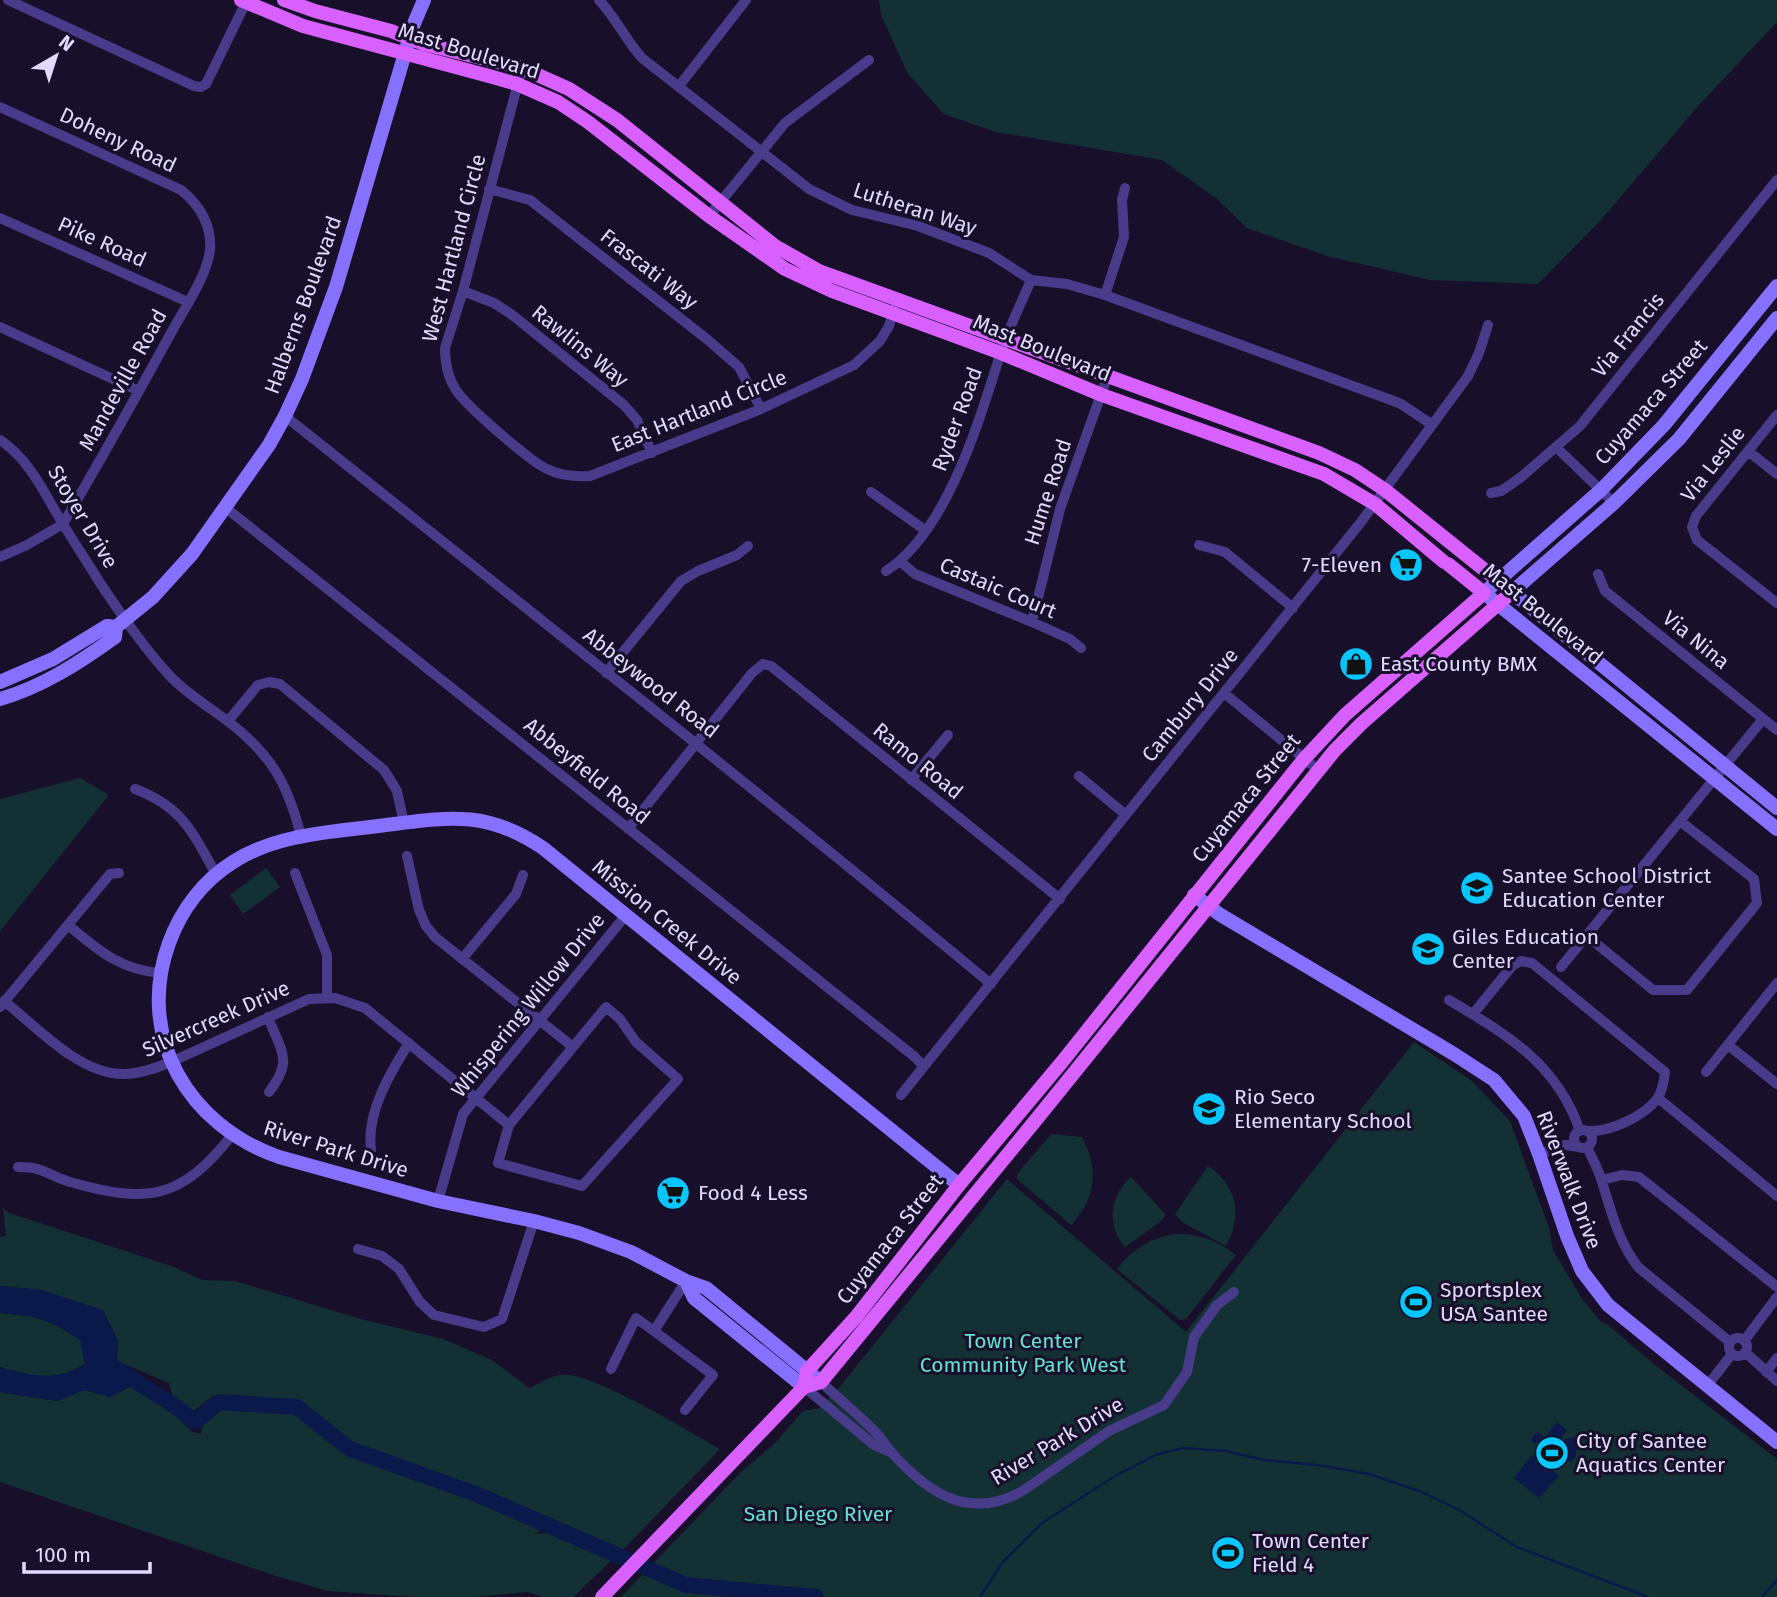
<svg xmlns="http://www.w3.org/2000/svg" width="1777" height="1597" viewBox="0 0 1777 1597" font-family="'Fira Sans',sans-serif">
<rect width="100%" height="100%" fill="#18102a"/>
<!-- green -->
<path fill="#133134" d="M879 0H1777V22L1699 105 1600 221 1538 284 1430 280 1327 256 1247 228 1216 198 1162 160 996 132 944 114 908 74 881 15Z
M80 778 109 795 0 931V799Z
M266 868 280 887 243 914 230 895Z
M1414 1042 1472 1081 1510 1121 1549 1228 1553 1250 1582 1299 1601 1322 1607 1324 1655 1365 1777 1459V1597H621L740 1473 774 1444 803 1411 820 1408 842 1384 1007 1179 1186 1332Z
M1051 1134 1082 1137C1099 1169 1096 1199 1071 1225L1017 1179V1174Z
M1208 1166C1237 1185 1243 1216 1226 1246L1182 1222 1175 1214Z
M1131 1177 1166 1215 1160 1222 1125 1247C1106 1226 1110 1195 1131 1177Z
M3 1208 9 1213 174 1267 202 1280 235 1281 361 1319 443 1339 492 1360 529 1388C538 1384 549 1377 559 1375 587 1368 691 1433 720 1449L621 1552 457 1479 417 1469 353 1447 295 1402 249 1396 214 1395 191 1413 174 1403 169 1383 117 1361 118 1340 42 1290 0 1286V1237L6 1236Z
M1176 1234C1200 1234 1218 1241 1236 1255L1186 1319 1180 1320 1117 1269C1132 1249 1152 1237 1176 1234Z
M0 1313C40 1317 47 1318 81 1340L85 1365C52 1382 34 1377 0 1367Z
M129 1387 158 1397 192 1432 201 1434 204 1419 215 1409 298 1411 318 1428 358 1454 464 1494 545 1529 533 1534 550 1533 613 1559 573 1597H543L527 1592 474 1597H414L328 1591 276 1576 0 1482V1392L57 1401 84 1390 110 1397Z"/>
<!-- water -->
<path fill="#0a1949" d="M0 1286 42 1290 103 1310 118 1340 116 1372 129 1387 110 1397 84 1390 57 1401 0 1392V1367C32 1376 54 1382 85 1364L80 1340C47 1318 39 1317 0 1313Z
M1557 1422 1567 1430 1556 1445V1447L1567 1438 1577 1437 1581 1441V1448L1576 1451V1457L1573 1461 1560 1462 1538 1445 1539 1441 1535 1444 1530 1440 1537 1432 1545 1437Z
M1532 1455 1559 1476 1539 1498 1514 1478Z"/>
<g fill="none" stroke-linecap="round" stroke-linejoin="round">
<!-- stream -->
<path stroke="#0a1949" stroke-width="2.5" d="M980 1597 1002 1563 1042 1523 1115 1476 1158 1454 1183 1448 1225 1451 1264 1460 1318 1465 1369 1474 1422 1492 1461 1511 1517 1547 1648 1597
M1762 1597 1777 1580"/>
<!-- river -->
<path stroke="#0a1949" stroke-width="16" d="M100 1372 112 1366 175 1406 195 1422 219 1402 297 1407 350 1449 476 1494 686 1585 816 1597"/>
<!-- street -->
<path stroke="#483b89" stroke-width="10" d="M8 0 194 86 201 87 206 84 247 0
M599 0C616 18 626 40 642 58L809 189 852 210 918 226 989 253 1031 280 1067 284 1105 295 1391 400 1401 404 1431 424
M522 68 463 291 445 348C445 363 448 378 456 390 465 405 531 462 547 469 561 476 575 477 590 476L761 409 854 365 880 341 889 326 894 309
M679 86 746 0
M0 107 181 190C200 205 212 226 210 250 207 276 184 309 171 333 136 397 100 461 63 524L27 545 0 557
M489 189 530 200 708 340 739 367 761 409
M709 216 785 123 869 60
M0 218 188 302
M463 291 494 303 511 314 624 405 637 420 652 453
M1105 295 1124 237 1122 200 1125 188
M0 327 139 391
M1777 415 1696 516 1692 527 1697 540 1777 603
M285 416C521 604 758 791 991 984
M0 440C31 461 44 493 63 524 75 544 88 563 100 583 121 614 144 648 170 676 186 693 206 705 225 719 270 753 287 781 301 836
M1557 448 1614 503
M1748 451 1777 474
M871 492 925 530
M1491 493 1501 491 1520 478 1580 426 1777 180
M226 508 915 1057 923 1066
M1199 545 1225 552 1293 608
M901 562 915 574 1032 622 1070 639 1081 648
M886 571C947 532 979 421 1000 355 1008 329 1021 304 1031 280
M1598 574 1605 591 1777 730
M1032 622 1060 509 1108 375
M606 673 681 581 698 571 737 555 748 546
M1224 693 1318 770
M228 721 258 685 269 682 280 684 384 770 397 791 404 823
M1079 776 1126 815
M911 780 948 735
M135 789C183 807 192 832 216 874
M628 829 752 673 763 664 771 666 1060 899
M295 873 327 955V997
M68 925C98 950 120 970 161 973
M1587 936 1653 990H1687L1757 903 1754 879 1680 821
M462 959 516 894 523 875
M1561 967 1763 719
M1449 1000C1507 1035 1557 1063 1580 1131
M4 1001C37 1027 80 1075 124 1074 140 1074 156 1068 171 1062L309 999 335 998 365 1008 509 1125 498 1163 582 1186 678 1079 636 1042 620 1019 606 1007 573 1047 435 937 426 926 419 910 407 856
M0 1007 110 874 119 873
M1473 1014 1512 966 1521 961 1532 963 1665 1072C1664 1081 1662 1092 1657 1099 1643 1117 1610 1132 1588 1131
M268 1017C281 1052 294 1060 269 1092
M1728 1045 1777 1084
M1706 1072 1777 983
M901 1095 1361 522 1468 376 1479 353 1488 325
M1658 1098 1777 1196
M509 1125 573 1047
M1574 1139a9 9 0 1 1 18 0a9 9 0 1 1-18 0Z
M1587 1147C1592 1158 1599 1170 1602 1182 1612 1213 1618 1241 1638 1267L1730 1342
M371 1150C366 1113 390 1073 409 1043
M1539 1154 1565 1145 1579 1147
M18 1167C46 1167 46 1175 70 1182 147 1204 181 1200 232 1135
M1602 1180 1622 1175 1639 1177 1777 1287
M438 1201 463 1114 626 915
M358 1249 382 1256 399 1269 420 1302 434 1315 484 1327 502 1319 534 1221
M1729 1347a9 9 0 1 1 18 0a9 9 0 1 1-18 0Z
M1744 1341 1777 1297
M1745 1352 1777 1381
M611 1369 636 1318 654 1331
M1766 1372 1777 1358
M821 1382C840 1400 862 1417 880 1437 884 1442 888 1449 893 1454 930 1495 971 1521 1024 1490L1109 1431 1164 1405 1187 1372 1194 1337 1217 1305 1234 1292
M1707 1386 1732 1354
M804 1387 874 1445 890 1452
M685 1410 713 1375 654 1331 686 1281"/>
<!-- secondary -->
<path stroke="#8670ff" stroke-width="14" d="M1777 286 1664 425 1601 490 1484 593 1777 829
M1777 318 1679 439 1614 503 1512 592 1777 808
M0 682 53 659 107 626 116 627 153 597 192 554 269 445 285 416 302 379 336 287 413 26 424 0
M0 699C42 687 79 663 115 637L116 627
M1194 895 1219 914 1454 1054 1494 1080 1524 1116 1539 1154 1567 1236 1582 1271 1608 1305 1777 1442
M686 1281 694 1298 804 1387
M817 1379 706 1288 686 1281 631 1252 579 1233 534 1221 438 1201 279 1157C189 1126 135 1037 169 943 181 910 203 881 233 862 278 833 335 832 386 825 449 817 487 810 543 848L959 1185"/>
<!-- primary -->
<path stroke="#d860ff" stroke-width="14" d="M241 0 303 26 489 76 517 84 558 102 588 122 709 216 785 269 832 291 1001 353 1102 395 1324 474 1375 504 1444 562
M284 0 315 11 391 31 424 44 522 68 569 89 617 120 775 246 819 271 1319 453 1355 470 1385 490 1512 592 1362 723 1335 750 1035 1121 821 1382 804 1387 602 1597
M804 1387 807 1371 856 1317 959 1185 1062 1062 1304 759 1345 715 1484 593 1448 564"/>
</g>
<!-- icons -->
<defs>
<g id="supermarket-disc" transform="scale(1.75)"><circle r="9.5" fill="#05c6ff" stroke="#18102a"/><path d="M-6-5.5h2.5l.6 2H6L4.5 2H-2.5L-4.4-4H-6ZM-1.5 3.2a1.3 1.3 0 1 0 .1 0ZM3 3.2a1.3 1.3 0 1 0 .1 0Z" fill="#111"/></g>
<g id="shop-disc" transform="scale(1.75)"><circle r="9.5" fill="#05c6ff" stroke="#18102a"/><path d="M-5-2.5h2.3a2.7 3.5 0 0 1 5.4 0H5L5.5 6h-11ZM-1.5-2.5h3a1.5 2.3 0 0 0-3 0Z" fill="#111"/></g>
<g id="school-disc" transform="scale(1.75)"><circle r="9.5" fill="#05c6ff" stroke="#18102a"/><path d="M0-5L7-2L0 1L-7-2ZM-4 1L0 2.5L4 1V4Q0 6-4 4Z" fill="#111"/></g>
<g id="stadium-disc" transform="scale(1.75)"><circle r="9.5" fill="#05c6ff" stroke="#18102a"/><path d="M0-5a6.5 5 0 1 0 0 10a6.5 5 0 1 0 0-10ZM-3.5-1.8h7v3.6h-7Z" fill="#111"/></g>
</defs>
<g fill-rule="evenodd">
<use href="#supermarket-disc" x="1406" y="565"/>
<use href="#shop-disc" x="1356" y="664"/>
<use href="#school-disc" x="1477" y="888"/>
<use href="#school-disc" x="1428" y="949"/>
<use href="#school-disc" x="1209" y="1109"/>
<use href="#supermarket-disc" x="673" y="1193"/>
<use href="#stadium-disc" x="1416" y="1302"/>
<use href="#stadium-disc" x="1552" y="1453"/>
<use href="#stadium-disc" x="1228" y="1553"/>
</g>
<g text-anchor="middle" stroke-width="6" stroke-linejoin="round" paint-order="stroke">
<!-- street labels -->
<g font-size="21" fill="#e2d9ff" stroke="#18102a">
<text transform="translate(469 51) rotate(17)" y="7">Mast Boulevard</text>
<text transform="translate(118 140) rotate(25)" y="7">Doheny Road</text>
<text transform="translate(915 209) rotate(18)" y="7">Lutheran Way</text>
<text transform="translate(102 242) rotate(24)" y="7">Pike Road</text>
<text transform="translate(454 248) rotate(-75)" y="7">West Hartland Circle</text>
<text transform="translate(649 269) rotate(38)" y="7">Frascati Way</text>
<text transform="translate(303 305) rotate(-70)" y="7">Halberns Boulevard</text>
<text transform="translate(1628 335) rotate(-51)" y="7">Via Francis</text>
<text transform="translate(580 346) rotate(39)" y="7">Rawlins Way</text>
<text transform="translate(1042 348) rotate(22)" y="7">Mast Boulevard</text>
<text transform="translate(123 380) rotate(-61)" y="7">Mandeville Road</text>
<text transform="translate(1651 402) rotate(-49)" y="7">Cuyamaca Street</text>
<text transform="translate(699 411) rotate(-22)" y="7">East Hartland Circle</text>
<text transform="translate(957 419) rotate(-70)" y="7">Ryder Road</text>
<text transform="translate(1713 464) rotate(-52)" y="7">Via Leslie</text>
<text transform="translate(1048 492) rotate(-72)" y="7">Hume Road</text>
<text transform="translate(83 517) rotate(59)" y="7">Stoyer Drive</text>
<text transform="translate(998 588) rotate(23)" y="7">Castaic Court</text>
<text transform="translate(1543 614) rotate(39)" y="7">Mast Boulevard</text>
<text transform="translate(1696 640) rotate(39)" y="7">Via Nina</text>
<text transform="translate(651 683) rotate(38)" y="7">Abbeywood Road</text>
<text transform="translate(1190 705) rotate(-51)" y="7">Cambury Drive</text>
<text transform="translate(918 761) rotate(39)" y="7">Ramo Road</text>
<text transform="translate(587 771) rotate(39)" y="7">Abbeyfield Road</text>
<text transform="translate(1246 798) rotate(-51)" y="7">Cuyamaca Street</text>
<text transform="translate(667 922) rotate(39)" y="7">Mission Creek Drive</text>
<text transform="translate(528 1005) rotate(-51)" y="7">Whispering Willow Drive</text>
<text transform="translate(216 1019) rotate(-24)" y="7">Silvercreek Drive</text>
<text transform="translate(336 1149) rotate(17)" y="7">River Park Drive</text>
<text transform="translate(1569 1180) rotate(69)" y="7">Riverwalk Drive</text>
<text transform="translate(890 1239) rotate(-52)" y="7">Cuyamaca Street</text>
<text transform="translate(1057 1441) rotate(-31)" y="7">River Park Drive</text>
</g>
<!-- poi labels -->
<g font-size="21" fill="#e2d9ff" stroke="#18102a" text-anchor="start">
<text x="1382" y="572" text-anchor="end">7-Eleven</text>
<text x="1380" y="671">East County BMX</text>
<text x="1502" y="883">Santee School District<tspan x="1502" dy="24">Education Center</tspan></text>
<text x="1452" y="944">Giles Education<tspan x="1452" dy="24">Center</tspan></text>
<text x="1234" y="1104">Rio Seco<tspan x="1234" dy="24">Elementary School</tspan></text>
<text x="698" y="1200">Food 4 Less</text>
<text x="1440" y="1297">Sportsplex<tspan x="1440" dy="24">USA Santee</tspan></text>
<text x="1576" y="1448">City of Santee<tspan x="1576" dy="24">Aquatics Center</tspan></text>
<text x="1252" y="1548">Town Center<tspan x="1252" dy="24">Field 4</tspan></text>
</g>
<!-- park labels -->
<g font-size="21" fill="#62e2d3" stroke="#18102a">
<text x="1023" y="1348">Town Center<tspan x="1023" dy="24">Community Park West</tspan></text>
<text x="818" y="1521">San Diego River</text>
</g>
</g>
<!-- north arrow -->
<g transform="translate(56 56) rotate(39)" stroke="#18102a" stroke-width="5" paint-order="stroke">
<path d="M0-5L12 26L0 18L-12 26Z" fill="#e2d9ff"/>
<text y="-10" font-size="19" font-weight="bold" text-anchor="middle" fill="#e2d9ff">N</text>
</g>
<!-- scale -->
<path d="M24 1562v10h126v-10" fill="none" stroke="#e2d9ff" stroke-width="3.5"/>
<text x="35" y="1562" font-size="21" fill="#e2d9ff" stroke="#18102a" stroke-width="5" paint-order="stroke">100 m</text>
</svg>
